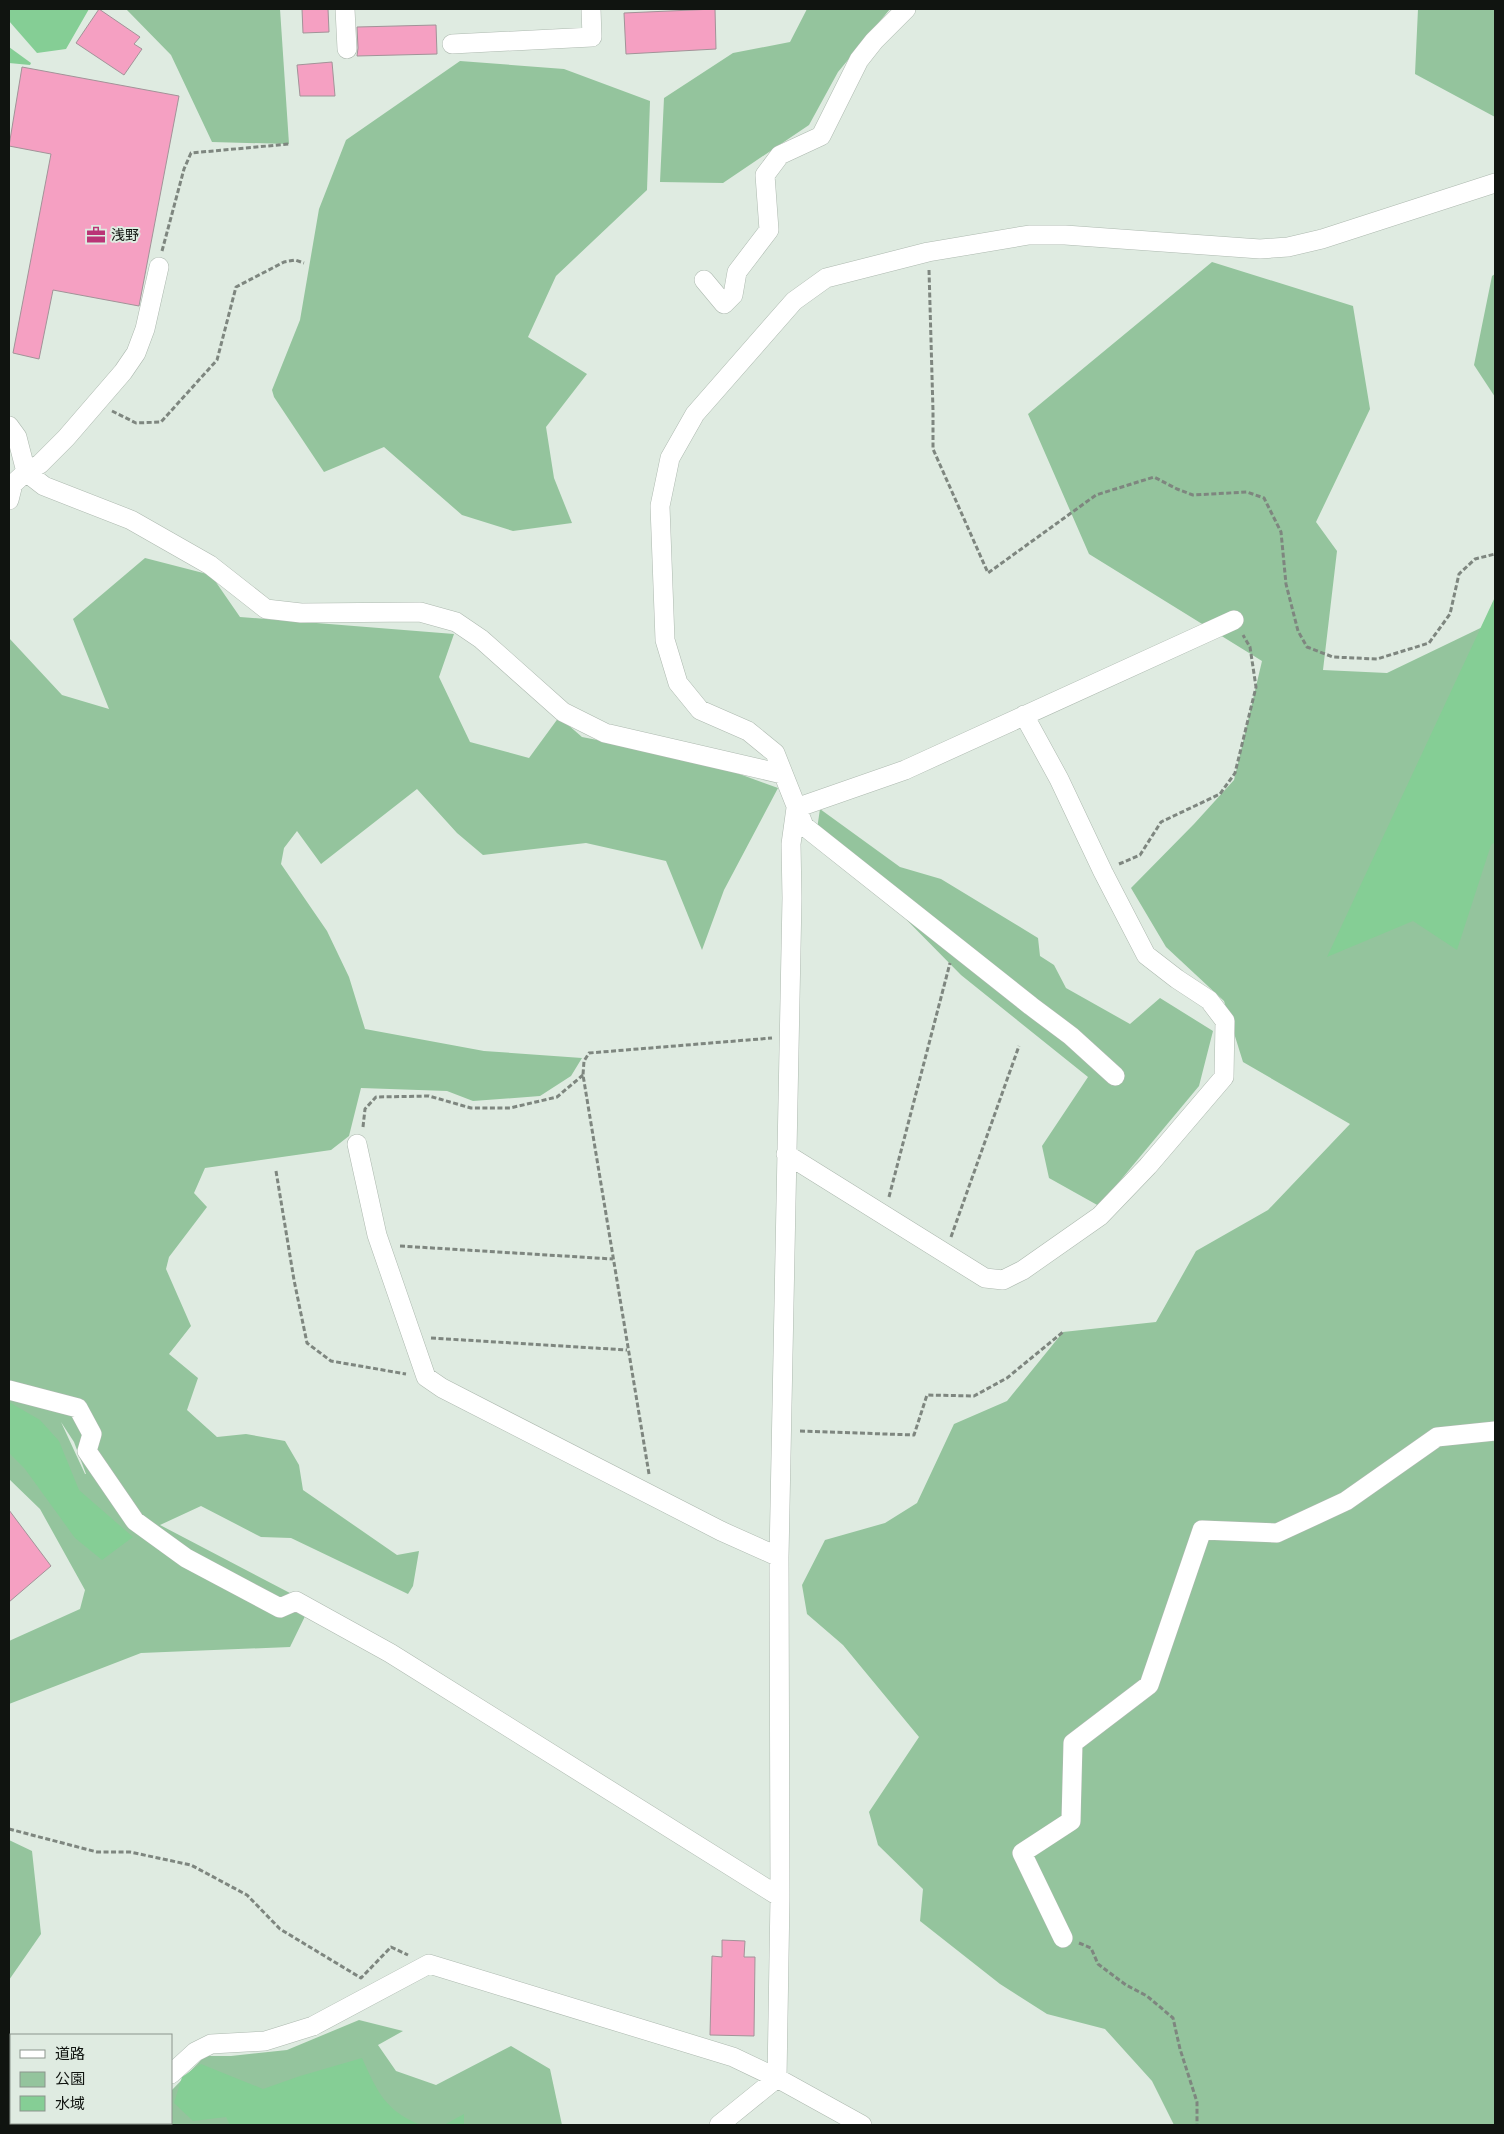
<svg xmlns="http://www.w3.org/2000/svg" width="1504" height="2134" viewBox="0 0 1504 2134" font-family="Mulish,'Noto Sans JP',sans-serif">
<rect width="100%" height="100%" fill="#dfebe1"/>
<!-- green -->
<path fill="#94c49d" fill-rule="evenodd" d="M126 9H280L289 144 212 142 171 55Z
M807 9H890L838 72 809 125 723 183 660 182 664 98 733 53 790 42Z
M1418 9H1495V117L1415 74Z
M460 61 564 69 650 101 647 190 556 276 528 337 587 374 546 427 554 478 572 523 513 531 462 515 384 447 324 472 274 397 272 390 300 320 319 209 346 140Z
M1212 262 1353 306 1370 409 1316 522 1337 551 1323 670 1387 673 1495 621V2125H1174L1152 2081 1105 2029 1047 2014 1000 1984 920 1921 923 1889 878 1845 869 1812 919 1737 843 1645 807 1614 802 1585 825 1540 885 1523 917 1503 954 1424 1007 1401 1063 1332 1156 1322 1196 1251 1268 1210 1350 1124 1243 1062 1224 1001 1166 947 1131 888 1194 824 1234 780 1262 661 1089 554 1028 414Z
M1495 274V397L1474 365 1492 276Z
M145 558 211 575 240 617 454 634 439 677 470 742 529 758 559 717 582 737 704 761 778 788 724 890 702 950 666 861 586 843 483 855 457 833 417 789 321 864 297 831 284 848 281 864 327 931 349 977 365 1029 484 1051 582 1058 571 1076 540 1096 473 1101 447 1091 361 1088 349 1136 331 1150 205 1168 194 1193 207 1207 169 1257 166 1269 191 1326 169 1354 198 1378 187 1410 217 1437 246 1434 285 1441 299 1465 303 1490 397 1555 419 1551 413 1586 408 1594 291 1538 261 1537 201 1506 160 1525 311 1604 290 1647 141 1653 9 1704V1641L80 1609 85 1590 40 1509 9 1479V638L62 695 109 709 73 619ZM61 1422 74 1442 86 1474H85Z
M820 809 900 867 941 879 1038 938 1040 956 1054 965 1066 988 1130 1024 1160 998 1213 1031 1199 1086 1099 1206 1049 1178 1042 1146 1088 1077 961 975 817 829Z
M9 1840 32 1851 41 1934 9 1980Z
M359 2020 403 2031 378 2045 396 2071 436 2085 511 2046 550 2069 562 2125H133L140 2123H171V2091L205 2056H231L287 2050Z"/>
<!-- water -->
<path fill="#85ce95" d="M9 9H89L66 49 37 53 9 21Z
M9 47 31 63 30 65 9 63Z
M1495 597V842L1491 845 1457 950 1413 921 1327 957Z
M9 1402 40 1420 59 1441 79 1490 133 1537 102 1560 75 1538 25 1469 9 1453Z
M362 2058C377 2091 385 2111 421 2125H230L226 2117 193 2121 174 2103 182 2077 201 2064 263 2089 300 2076Z
M464 2114V2125H444Z"/>
<!-- building -->
<path fill="#f5a0c2" stroke="#a29398" d="M99 9 140 37 134 44 142 49 124 75 76 43Z
M302 9H328L329 32 303 33Z
M715 9 716 49 626 54 624 13Z
M436 25 437 54 357 56 358 48 357 27Z
M332 62 335 96H300L297 65Z
M22 67 179 96 139 306 53 290 39 359 13 353 51 154 9 146Z
M9 1510 51 1566 9 1602Z
M722 1940 745 1941 744 1957H755L754 2036 710 2035 712 1956 722 1957Z"/>
<g fill="none" stroke-linecap="round" stroke-linejoin="round">
<!-- minor casing -->
<g stroke="#adb9af" stroke-width="20">
<path id="minor" d="M345 9 347 49
M452 44 592 37 591 9
M704 280 724 304 733 295 737 272 769 230 765 175 780 155 821 136 859 60 874 41 906 9
M9 426 17 437 26 472 44 486 131 520 210 565 266 609 301 613 420 612 456 622 481 639 563 712 605 733 782 774
M9 500 13 484 26 472 40 464 66 438 123 372 136 353 145 329 159 267
M796 808 905 770 1234 620
M1115 1076 1071 1036 1031 1006 804 826 775 753 748 731 700 710 678 683 665 640 660 506 670 458 695 414 794 301 826 278 928 252 1029 235H1065L1260 249 1288 247 1322 239 1495 183
M357 1144 377 1235 426 1377 442 1388 721 1531 779 1557
M786 1154 985 1278 1003 1280 1023 1270 1100 1216 1148 1166 1224 1077 1225 1021 1209 1000 1177 979 1146 955 1103 872 1059 779 1024 715
M9 1390 78 1408 92 1434 87 1451 135 1521 186 1558 280 1608 296 1601 390 1653 780 1897
M1063 1938 1022 1853 1071 1821 1073 1743 1149 1685 1202 1530 1277 1533 1346 1501 1437 1437 1495 1431
M171 2074 195 2052 211 2044 265 2041 313 2026 429 1964 733 2057 777 2078 862 2125
M63 2125 93 2123
M719 2125 777 2078 780 1897 779 1557 792 898 791 844 796 808"/>
</g>
<!-- path -->
<path stroke="#7e867f" stroke-width="3" stroke-dasharray="5 2.5" stroke-linecap="butt" d="M162 251 184 169 191 153 289 144
M929 270 933 411V449L988 573 1096 495 1154 477 1177 489 1193 495 1247 492 1264 498 1281 532 1286 584 1298 631 1307 647 1333 657 1377 659 1429 643 1450 614 1459 574 1475 559 1495 554
M112 411 136 423 161 422 217 360 236 287 284 262 295 260 304 263
M1119 864 1140 855 1161 822 1220 794 1235 773 1256 687 1250 647 1243 635
M363 1127 365 1109 376 1097 429 1096 471 1108H510L557 1097 583 1075
M276 1171 294 1280 307 1343 331 1361 406 1374
M889 1197 950 963
M951 1237 1019 1046
M400 1246 613 1259
M431 1338 627 1350
M800 1431 914 1435 927 1395 974 1396 1007 1378 1063 1332
M649 1474 583 1075 584 1061 589 1053 772 1038
M9 1829 97 1852H130L191 1865 247 1895 280 1929 361 1978 391 1947 408 1955
M1079 1943 1091 1948 1098 1964 1126 1985 1147 1996 1173 2018 1180 2049 1197 2102V2125"/>
<!-- minor -->
<use href="#minor" stroke="#fff" stroke-width="19"/>
</g>
<!-- icons -->
<defs>
<g id="office-bare" transform="scale(1.5)"><path d="M-6-3h4V-5.5h4V-3h4V5H-6ZM-1-4.5V-3h2v-1.5ZM-6 0V1H6V0Z" fill="#ba3476" stroke="#dfebe1" stroke-width="2.5" paint-order="stroke"/></g>
</defs>
<g fill-rule="evenodd">
<use href="#office-bare" x="96" y="235"/>
</g>
<g text-anchor="middle" stroke-width="4" stroke-linejoin="round" paint-order="stroke">
<!-- poi labels -->
<g font-size="14" fill="#101410" stroke="#dfebe1" text-anchor="start">
<text x="111" y="240">浅野</text>
</g>
</g>
<!-- border -->
<rect width="1504" height="2134" fill="none" stroke="#101410" stroke-width="20"/>
<!-- legend -->
<rect x="10" y="2034" width="162" height="90" fill="#dfebe1" stroke="#8c958d"/>
<rect x="20" y="2050" width="25" height="8" fill="#ffffff" stroke="#8c958d"/>
<text x="55" y="2059" font-size="15" fill="#101410">道路</text>
<rect x="20" y="2072" width="25" height="15" fill="#94c49d" stroke="#8c958d"/>
<text x="55" y="2084" font-size="15" fill="#101410">公園</text>
<rect x="20" y="2096" width="25" height="15" fill="#85ce95" stroke="#8c958d"/>
<text x="55" y="2109" font-size="15" fill="#101410">水域</text>
</svg>
